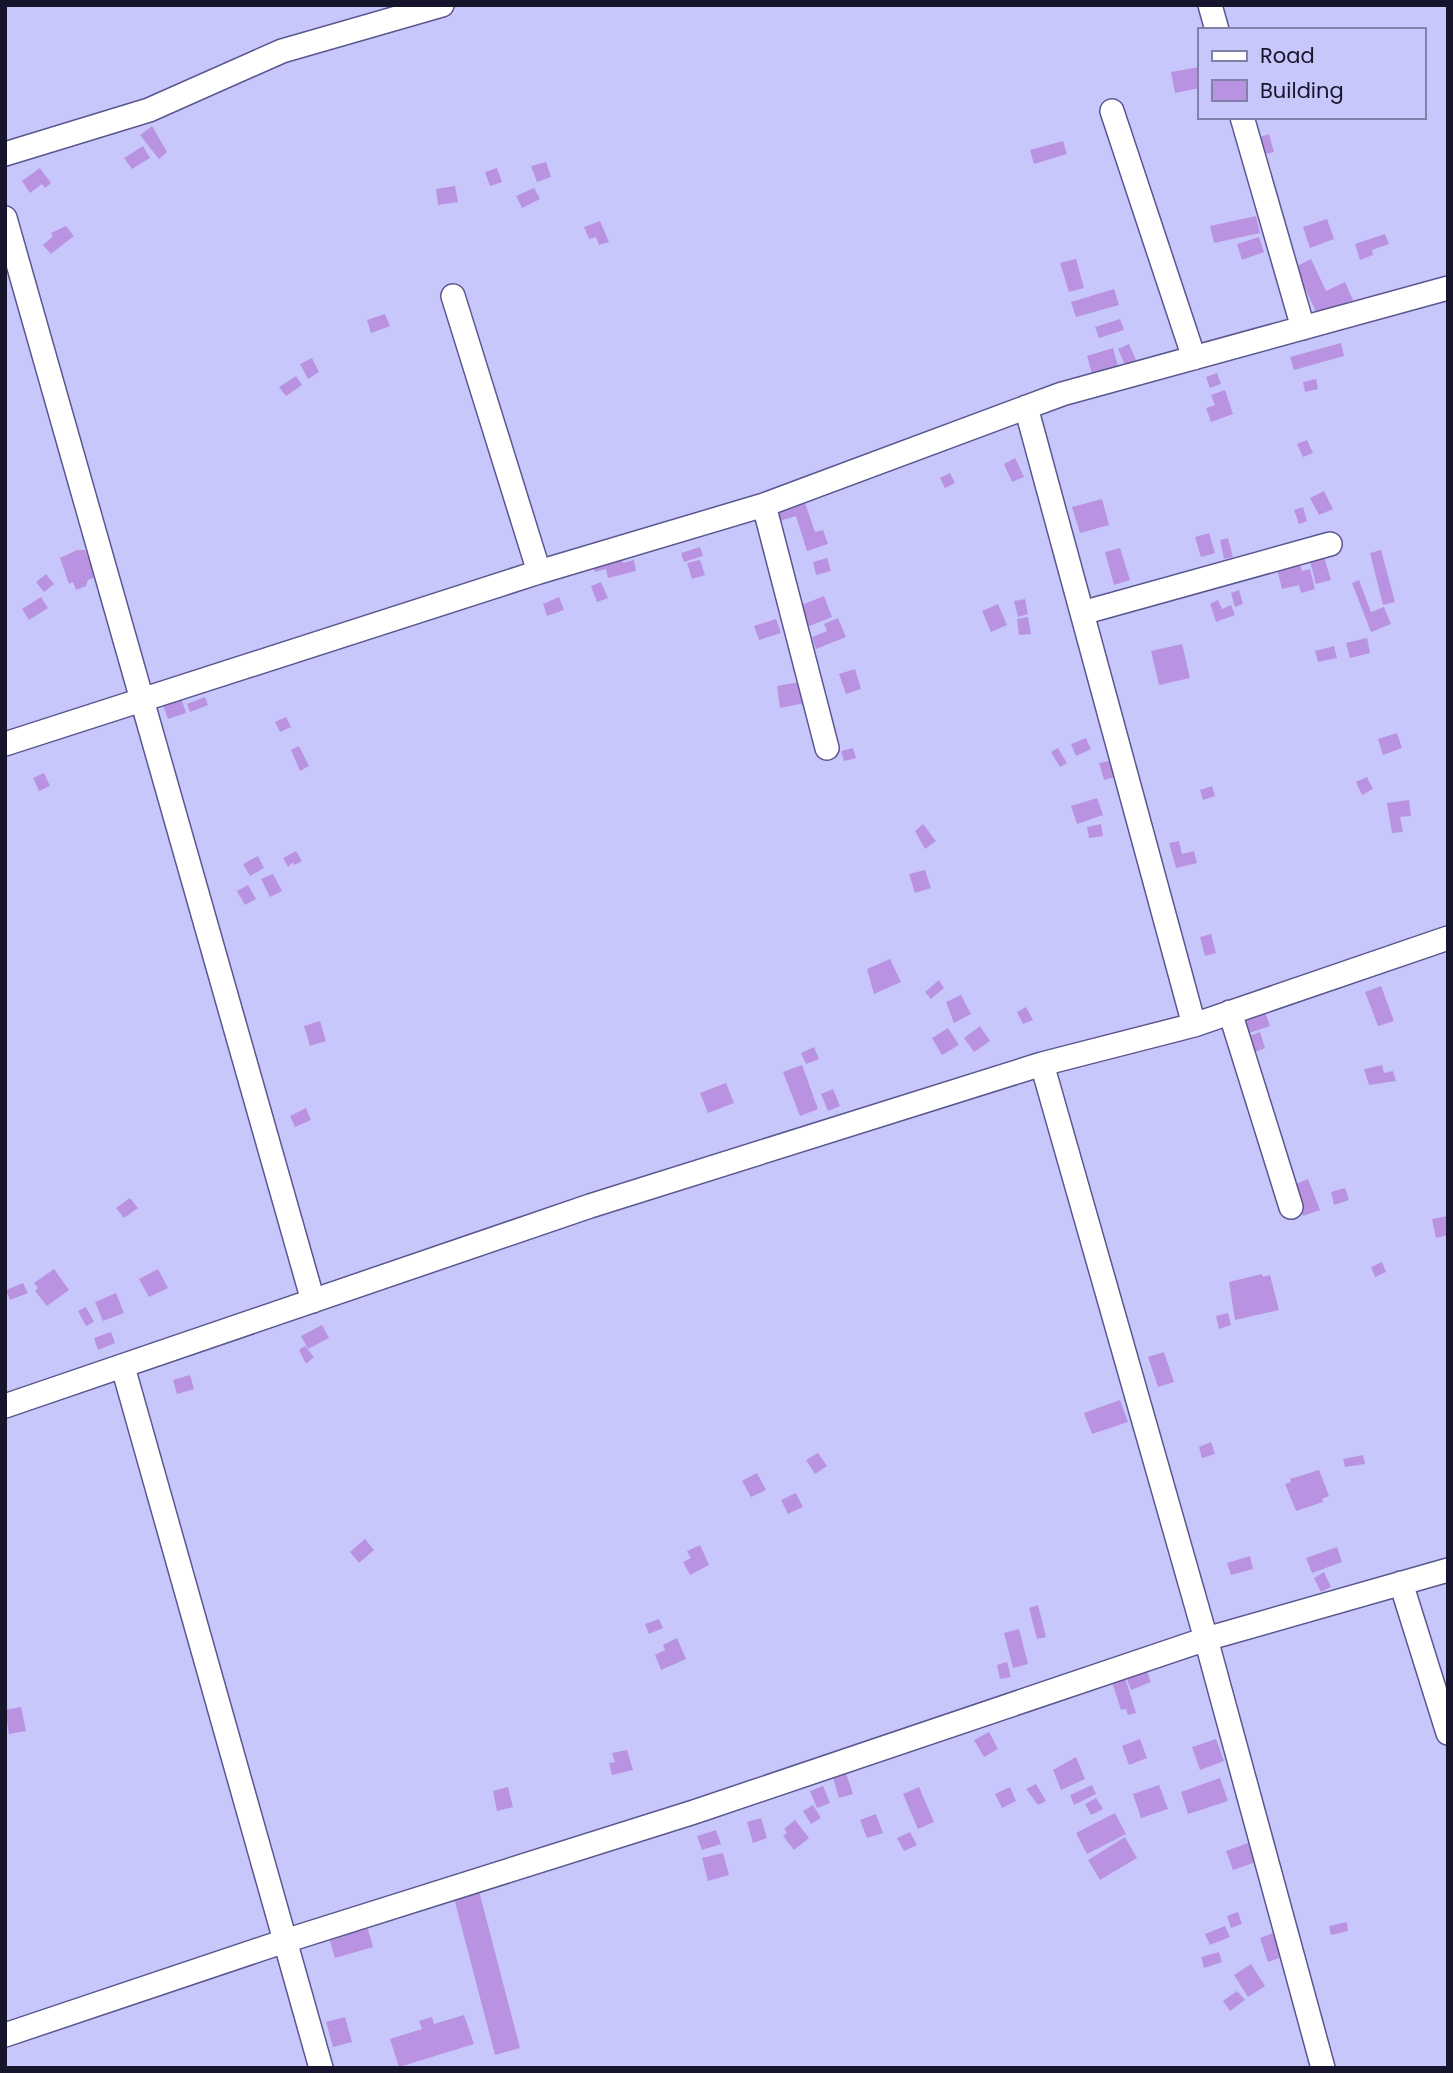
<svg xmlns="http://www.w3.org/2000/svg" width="1453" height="2073" viewBox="0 0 1453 2073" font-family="Poppins,sans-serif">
<rect width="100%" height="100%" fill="#c8c7fb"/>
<!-- building -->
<path fill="#b993e1" d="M1199 67V88L1175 93 1171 72Z
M152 126 167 152 159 159 140 135Z
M1269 134 1274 152 1265 154 1260 137Z
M1063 141 1067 154 1034 164 1030 150Z
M143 146 150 158 132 169 124 158Z
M546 162 551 177 537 182 531 166Z
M40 168 51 183 45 188 42 184 30 193 22 181Z
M497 168 502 182 490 186 485 172Z
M455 186 458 202 438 205 436 189Z
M534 188 540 199 522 208 516 196Z
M1256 216 1260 233 1214 243 1210 226Z
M1327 219 1334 239 1310 248 1303 227Z
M600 221 609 242 599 245 596 237 589 239 584 227Z
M66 226 74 236 51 254 43 245 53 236 51 233Z
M1385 234 1389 244 1372 250 1373 255 1360 260 1355 244Z
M1259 237 1264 252 1242 260 1237 244Z
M1076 259 1084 288 1069 292 1060 263Z
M1311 259 1326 291 1345 282 1353 300 1318 316 1295 267Z
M1114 289 1119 305 1076 317 1071 302Z
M385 314 390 326 371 333 367 320Z
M1120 319 1124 330 1099 338 1095 327Z
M1341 343 1344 356 1294 370 1290 357Z
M1129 344 1136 360 1125 365 1118 349Z
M1113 348 1118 366 1092 374 1087 356Z
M312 358 319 372 308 379 300 364Z
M1217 373 1221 384 1210 388 1206 377Z
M296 376 302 385 286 396 279 387Z
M1316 379 1318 389 1305 392 1303 382Z
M1225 390 1233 414 1211 422 1206 408 1215 405 1211 395Z
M1307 440 1313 453 1303 457 1297 444Z
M1015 458 1024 477 1012 482 1004 464Z
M950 473 955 483 945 488 940 478Z
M1324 491 1333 509 1319 515 1310 498Z
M802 494 815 532 823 530 828 544 807 551 796 516 776 522 770 505Z
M1102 499 1109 525 1080 533 1072 507Z
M1303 507 1307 521 1299 524 1294 510Z
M1209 533 1215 553 1201 557 1195 537Z
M1228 538 1233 557 1224 559 1220 540Z
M700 547 703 556 684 562 681 553Z
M1120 548 1130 580 1114 585 1105 552Z
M77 550H85L96 577 88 580 86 586 76 590 73 582 69 584 60 558Z
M1381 550 1395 602 1383 605 1370 553Z
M620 553 623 563 634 560 636 571 608 578 606 569 595 572 592 560Z
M1324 557 1331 580 1316 584 1310 561Z
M827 558 831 571 816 575 813 562Z
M1298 558 1302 571 1310 569 1315 589 1301 593 1299 585 1282 589 1276 564Z
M700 560 705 575 692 579 687 563Z
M46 574 54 584 44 592 36 582Z
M1359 580 1371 612 1384 607 1391 624 1371 632 1352 583Z
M601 582 608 598 597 602 591 586Z
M1239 590 1243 604 1235 607 1231 593Z
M824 596 832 617 807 627 799 606Z
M41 597 48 608 29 620 22 609Z
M559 597 564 610 547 616 543 604Z
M1025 599 1028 614 1018 617 1014 601Z
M1218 600 1222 609 1231 605 1235 615 1216 622 1210 604Z
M998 604 1007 625 991 632 982 611Z
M1028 617 1031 634 1019 635 1017 619Z
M838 618 846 637 816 649 812 637 827 631 824 624Z
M776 619 781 633 759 640 754 626Z
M1367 638 1370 653 1350 658 1346 643Z
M1182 644 1190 678 1159 685 1151 651Z
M1334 646 1337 658 1318 662 1315 651Z
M855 669 861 689 846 694 839 674Z
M800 682 805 703 780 708 777 686Z
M181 697 186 713 168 719 162 703Z
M205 697 208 705 190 712 187 704Z
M286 717 291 727 280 732 275 722Z
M1397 733 1402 748 1383 755 1378 739Z
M1086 738 1091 749 1076 756 1071 744Z
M299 746 309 766 300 771 291 750Z
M853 748 856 758 844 761 841 751Z
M1058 748 1067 763 1060 767 1051 752Z
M1109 761 1114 777 1104 780 1099 763Z
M44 773 50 786 39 791 33 778Z
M1367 777 1373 789 1362 795 1356 782Z
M1212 786 1215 796 1203 800 1200 790Z
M1097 798 1103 815 1077 824 1071 806Z
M1409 800 1411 816 1400 817 1403 832 1392 833 1387 803Z
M923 824 936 841 925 849 915 831Z
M1101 824 1103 836 1089 838 1087 827Z
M1179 841 1182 854 1194 851 1197 863 1176 868 1169 843Z
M296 851 302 861 294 865 293 862 288 867 283 858Z
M258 856 264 868 250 876 243 864Z
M925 870 931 888 915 893 909 874Z
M273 874 282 891 270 897 261 879Z
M248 885 256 899 245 905 237 891Z
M1211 934 1216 953 1205 956 1200 937Z
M890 959 901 982 874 994 867 969Z
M939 980 944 988 931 999 925 992Z
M1381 986 1394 1021 1378 1026 1365 992Z
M961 995 971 1014 954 1023 946 1002Z
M1026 1007 1033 1020 1023 1024 1017 1012Z
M1265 1012 1270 1026 1249 1033 1245 1018Z
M320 1021 326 1041 310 1046 304 1026Z
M980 1026 990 1041 974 1052 964 1038Z
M948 1028 959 1045 942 1055 932 1038Z
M1260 1032 1265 1048 1253 1053 1247 1037Z
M814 1047 819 1059 806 1064 801 1053Z
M802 1065 818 1109 800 1116 783 1072Z
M1382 1065 1384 1073 1393 1071 1396 1081 1369 1085 1364 1069Z
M726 1083 734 1103 708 1113 700 1093Z
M833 1089 840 1106 828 1111 821 1094Z
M306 1108 311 1120 295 1127 290 1116Z
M1308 1179 1320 1210 1303 1216 1291 1186Z
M1345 1188 1349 1200 1334 1205 1331 1192Z
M130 1198 138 1208 124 1218 116 1208Z
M1448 1216V1235L1436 1238 1432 1219Z
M1382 1262 1386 1272 1375 1277 1371 1267Z
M54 1269 69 1290 47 1306 35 1291 38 1288 34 1283Z
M158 1269 168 1288 149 1297 139 1279Z
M1262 1274 1263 1277 1270 1275 1279 1310 1235 1320 1229 1282Z
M23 1283 28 1293 10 1300 6 1290Z
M116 1293 124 1313 103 1321 95 1302Z
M86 1307 94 1322 86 1326 78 1311Z
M1228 1313 1231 1325 1219 1329 1216 1316Z
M322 1325 329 1338 308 1349 301 1336Z
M111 1332 115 1343 98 1350 94 1338Z
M305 1346 314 1357 306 1364 299 1350Z
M1164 1352 1174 1382 1158 1387 1148 1357Z
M190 1375 194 1389 177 1394 173 1380Z
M1120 1400 1128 1422 1092 1434 1084 1413Z
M1211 1442 1215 1454 1202 1458 1199 1447Z
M818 1453 827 1466 815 1474 806 1460Z
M1363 1455 1365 1464 1345 1467 1343 1459Z
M1319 1470 1329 1496 1322 1499 1323 1502 1296 1511 1285 1484 1291 1482 1290 1479Z
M757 1473 766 1490 751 1497 742 1481Z
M796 1493 803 1507 788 1514 781 1500Z
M365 1539 374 1550 359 1563 350 1552Z
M700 1545 709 1565 690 1575 683 1562 691 1558 687 1551Z
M1337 1547 1342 1562 1312 1573 1306 1558Z
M1250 1556 1253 1569 1231 1575 1227 1563Z
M1324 1572 1331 1587 1321 1592 1314 1578Z
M1038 1605 1046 1637 1037 1639 1029 1608Z
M659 1619 663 1628 649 1634 645 1624Z
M1019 1629 1028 1664 1013 1668 1004 1633Z
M677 1638 686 1659 661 1670 655 1655 665 1650 663 1645Z
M1007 1662 1011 1677 1000 1679 997 1665Z
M1145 1666 1151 1682 1131 1690 1125 1674Z
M1124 1674 1136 1713 1128 1715 1126 1709 1121 1710 1111 1679Z
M21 1707 26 1731 9 1734 5 1710Z
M989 1732 998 1749 984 1757 974 1740Z
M1140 1739 1147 1758 1129 1765 1122 1746Z
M1216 1739 1224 1761 1200 1770 1192 1747Z
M627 1750 633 1770 612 1775 609 1763 615 1762 612 1753Z
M1076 1757 1085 1779 1061 1790 1053 1770Z
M844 1767 853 1794 839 1798 831 1771Z
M1220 1778 1228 1801 1188 1814 1181 1792Z
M1036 1784 1046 1801 1038 1805 1026 1789Z
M1092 1785 1096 1794 1074 1805 1070 1795Z
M1159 1785 1168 1809 1141 1818 1133 1794Z
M823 1786 830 1803 817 1808 810 1791Z
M508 1787 513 1807 497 1811 493 1791Z
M919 1787 934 1822 918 1829 903 1794Z
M1010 1787 1016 1801 1002 1808 995 1794Z
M1096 1798 1103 1809 1091 1815 1085 1804Z
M813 1805 821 1818 811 1824 803 1811Z
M1115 1813 1126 1834 1087 1854 1076 1833Z
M876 1814 883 1833 867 1838 860 1820Z
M761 1818 767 1838 753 1843 747 1822Z
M795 1820 809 1838 794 1850 783 1836 787 1833 784 1829Z
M716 1830 721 1844 702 1850 697 1836Z
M910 1832 917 1845 904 1851 897 1838Z
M1125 1837 1137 1858 1100 1880 1088 1860Z
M1248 1843 1256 1862 1233 1870 1226 1851Z
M723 1853 729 1875 708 1881 702 1858Z
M479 1891 520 2048 495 2055 454 1898Z
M1238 1912 1242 1924 1231 1928 1227 1916Z
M1347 1922 1348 1931 1331 1935 1329 1926Z
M366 1923 373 1947 335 1958 328 1934Z
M1225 1926 1230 1937 1210 1945 1205 1934Z
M1273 1933 1282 1957 1268 1962 1260 1938Z
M1219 1952 1222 1962 1204 1968 1201 1957Z
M1251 1964 1265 1986 1248 1997 1234 1975Z
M1237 1991 1245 2000 1230 2011 1223 2001Z
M464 2015 474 2044 399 2067 390 2039 422 2029 419 2021 432 2017 434 2024Z
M345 2017 352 2042 333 2047 326 2022Z"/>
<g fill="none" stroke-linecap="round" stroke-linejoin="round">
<!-- minor casing -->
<g stroke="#5a568f" stroke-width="26">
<path id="minor" d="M1210 5 1217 30
M1112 111 1194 358
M1242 117 1303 328
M5 154 149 110 282 51 442 5
M5 218 313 1301
M453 296 539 572
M1026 407 1194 1025
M764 505 827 748
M1082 613 1330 544
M5 744 539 572 764 505 1062 394 1448 288
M1230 1012 1291 1207
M1042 1064 1206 1639 1323 2068
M123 1367 321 2068
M5 1406 590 1206 1042 1064 1194 1025 1448 938
M1401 1583 1448 1733
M5 2035 285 1941 694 1812 1206 1639 1448 1570"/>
</g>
<!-- minor -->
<use href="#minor" stroke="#fff" stroke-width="23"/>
</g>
<!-- border -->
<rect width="1453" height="2073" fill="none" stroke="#17152c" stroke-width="14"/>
<!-- legend -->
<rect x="1198" y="28" width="228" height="91" fill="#c8c7fb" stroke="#8180a8" stroke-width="2"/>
<rect x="1212" y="51" width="35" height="10" fill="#ffffff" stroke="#8180a8" stroke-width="2"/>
<text x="1260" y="63" font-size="21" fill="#17152c">Road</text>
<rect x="1212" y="80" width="35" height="21" fill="#b993e1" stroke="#8180a8" stroke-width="2"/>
<text x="1260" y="98" font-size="21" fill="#17152c">Building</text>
</svg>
